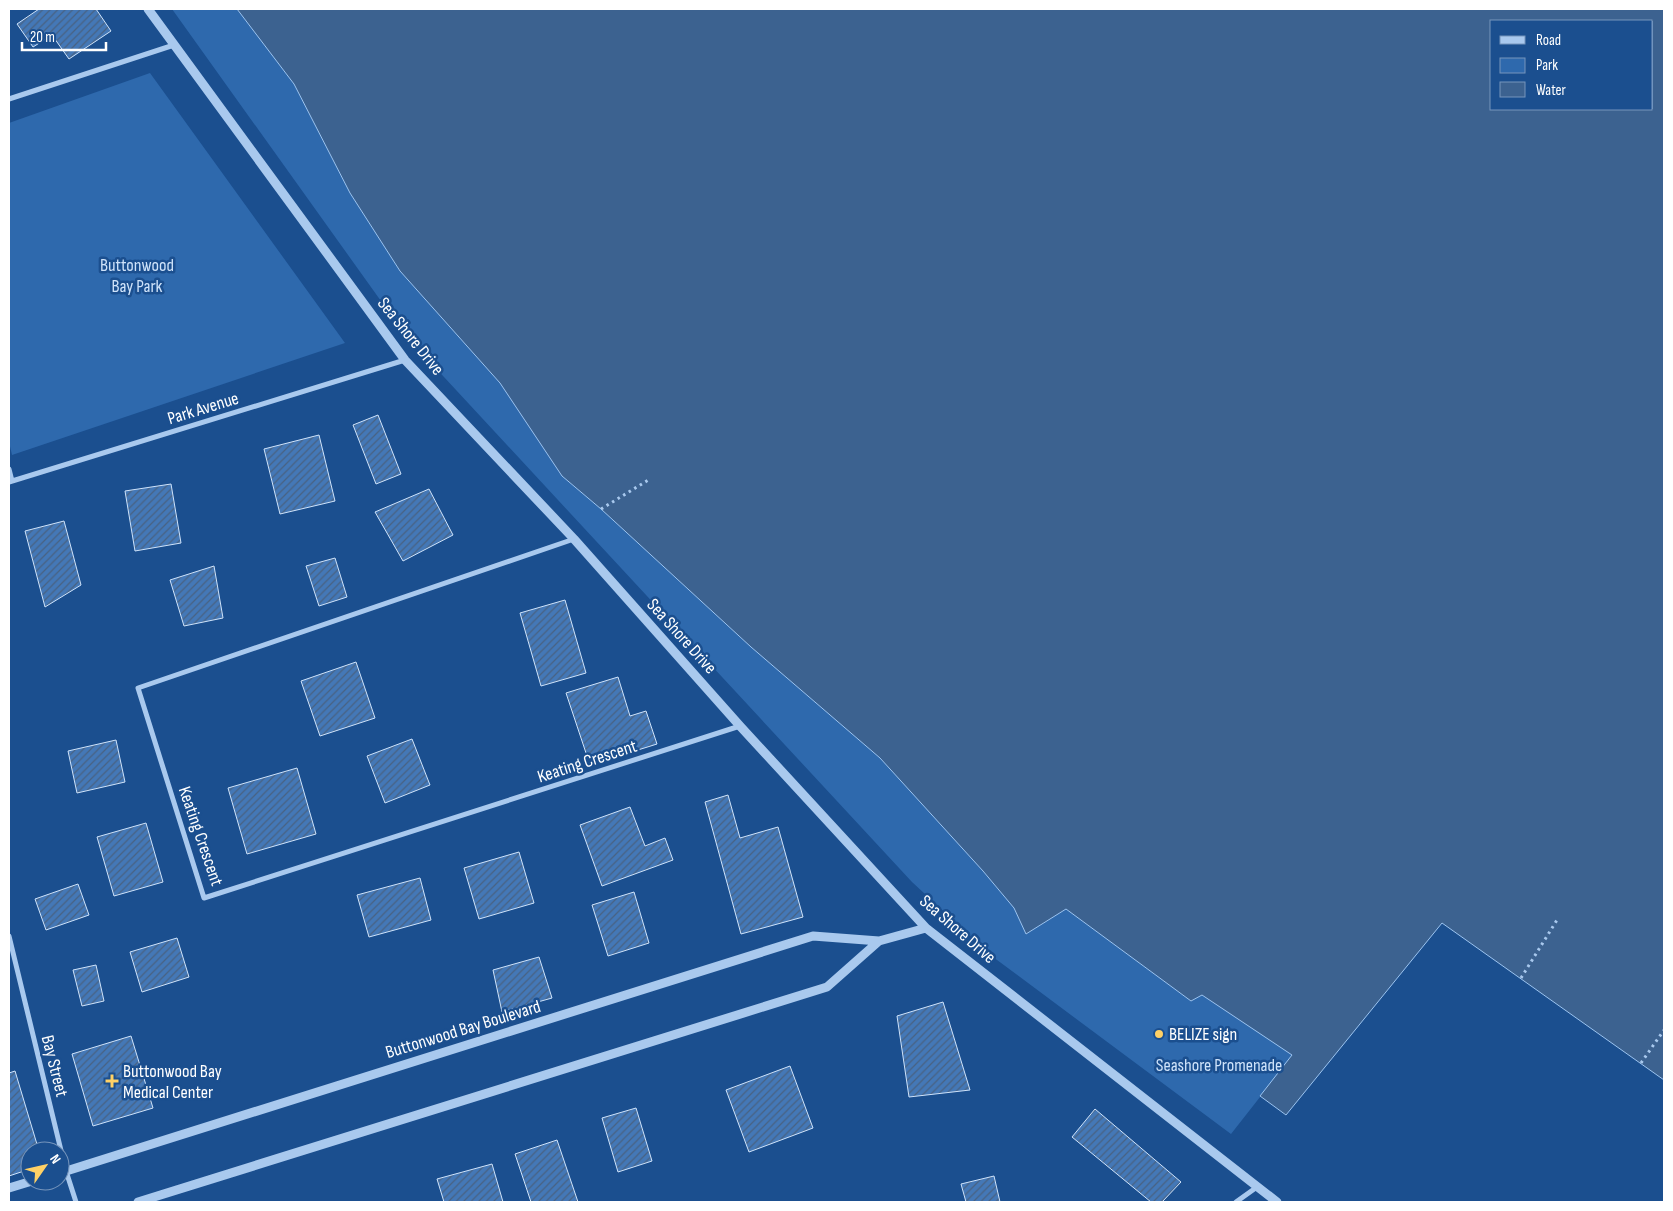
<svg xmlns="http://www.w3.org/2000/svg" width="1673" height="1211" viewBox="0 0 1673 1211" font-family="'Sofia Sans Condensed',sans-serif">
<defs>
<pattern id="building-hatch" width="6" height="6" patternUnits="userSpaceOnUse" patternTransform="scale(1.25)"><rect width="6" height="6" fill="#4478b7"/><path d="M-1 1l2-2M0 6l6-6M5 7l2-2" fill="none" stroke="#486282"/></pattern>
</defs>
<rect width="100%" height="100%" fill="#1b4f8f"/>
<!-- green -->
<path fill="#2e69ad" d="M172 9H237L294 84 350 193 400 271 500 383 562 476 601 509 751 647 880 758 983 871 1014 908 1026 934 1066 909 1191 1001 1202 995 1293 1055 1231 1134 993 957 912 882 406 336Z
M150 73 345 343 12 455 9 442V123Z"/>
<!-- water -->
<path fill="#3c6290" stroke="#9cc4f0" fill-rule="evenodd" d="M237 9H1664V1080L1442 923 1286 1115 1260 1096 1292 1055 1202 995 1191 1001 1066 909 1026 934 1014 908 983 871 880 758 751 647 601 509 562 476 500 383 400 271 350 193 294 84ZM1492 21H1652V109H1492Z"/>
<!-- building -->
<path fill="url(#building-hatch)" stroke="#cfe3fa" d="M39 9H96L111 31 69 59 52 35 33 47 17 24Z
M378 415 401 474 376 484 353 425Z
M319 435 335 501 280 514 264 449Z
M171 484 181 543 135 551 125 491Z
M429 489 453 535 403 561 375 512Z
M64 521 81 585 45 607 25 531Z
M335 558 347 597 319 606 306 566Z
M214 566 223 618 184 626 170 580Z
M565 600 586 673 541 686 520 613Z
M356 662 375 718 320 736 301 681Z
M618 677 630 716 646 711 657 744 590 765 566 693Z
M412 739 430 785 385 803 367 756Z
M116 740 125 782 77 793 68 751Z
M297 768 316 834 247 854 228 788Z
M728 795 740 838 778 827 803 917 741 934 705 802Z
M630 807 645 846 665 838 673 860 602 886 580 825Z
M146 823 163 882 114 896 97 837Z
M519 852 534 903 479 919 464 868Z
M420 878 431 920 369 937 357 895Z
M78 884 89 915 46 930 35 899Z
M634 892 649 943 608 956 592 905Z
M177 938 189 977 142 992 130 952Z
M539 957 552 998 502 1012 493 970Z
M96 965 104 1001 82 1006 73 970Z
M943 1002 970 1090 909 1097 897 1016Z
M131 1036 153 1108 93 1126 72 1054Z
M790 1066 813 1128 749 1152 726 1090Z
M15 1071 39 1151H30V1169L9 1176V1073Z
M636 1108 652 1161 618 1172 602 1118Z
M1095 1109 1181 1182 1162 1202H1151L1072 1137Z
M557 1140 578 1202H531L515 1154Z
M492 1164 503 1202H444L437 1179Z
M994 1176 1000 1202H966L961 1184Z"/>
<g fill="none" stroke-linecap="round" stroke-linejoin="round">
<!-- path -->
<path stroke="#a9c9ee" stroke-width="3" stroke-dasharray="2.5 4" stroke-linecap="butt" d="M601 509 650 479
M1521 978 1557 920
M1641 1063 1664 1030"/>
<!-- minor -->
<path stroke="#a9c9ee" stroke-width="5" d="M9 99 174 45
M9 469 12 481
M9 482 405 360
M574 539 138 688 204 898 740 726
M9 936 66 1171 76 1202
M1236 1202 1257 1187"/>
<!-- tertiary -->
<path stroke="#a9c9ee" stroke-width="9" d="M148 9 405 360 574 539 740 726 926 928 1277 1202
M60 1173 813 936 879 941 926 928
M9 1188 32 1181
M138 1202 827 987 879 941"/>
</g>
<!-- markers -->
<g fill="#ffd166" stroke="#1b4f8f" stroke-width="2">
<circle cx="1159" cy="1034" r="5"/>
<path d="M109.5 1073.5h5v5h5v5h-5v5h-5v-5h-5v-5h5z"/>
</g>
<g text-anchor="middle" stroke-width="5" stroke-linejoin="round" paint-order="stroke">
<!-- park labels -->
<g font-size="18" fill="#cfe3fa" stroke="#1b4f8f">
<text x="137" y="271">Buttonwood<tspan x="137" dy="21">Bay Park</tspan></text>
<text x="1219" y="1071">Seashore Promenade</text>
</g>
<!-- street labels -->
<g font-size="18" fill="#fff" stroke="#1b4f8f">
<text transform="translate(411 336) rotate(51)" y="6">Sea Shore Drive</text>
<text transform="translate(203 408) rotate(-17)" y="6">Park Avenue</text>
<text transform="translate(682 636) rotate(48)" y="6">Sea Shore Drive</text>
<text transform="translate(587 761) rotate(-18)" y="6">Keating Crescent</text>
<text transform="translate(201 836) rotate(71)" y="6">Keating Crescent</text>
<text transform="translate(958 929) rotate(41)" y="6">Sea Shore Drive</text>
<text transform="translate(463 1029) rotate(-17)" y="6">Buttonwood Bay Boulevard</text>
<text transform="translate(55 1066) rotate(76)" y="6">Bay Street</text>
</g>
<!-- poi labels -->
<g font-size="18" fill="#fff" stroke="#1b4f8f" text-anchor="start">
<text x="1169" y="1040">BELIZE sign</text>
<text x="123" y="1077">Buttonwood Bay<tspan x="123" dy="21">Medical Center</tspan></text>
</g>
</g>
<!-- border -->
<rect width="1673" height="1211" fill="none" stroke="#ffffff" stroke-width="20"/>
<!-- legend -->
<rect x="1490" y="20" width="162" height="90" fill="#1b4f8f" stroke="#7695bc"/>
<rect x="1500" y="36" width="25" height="8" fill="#a9c9ee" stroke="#7695bc"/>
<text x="1536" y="45" font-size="15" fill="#ffffff">Road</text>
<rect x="1500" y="58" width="25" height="15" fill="#2e69ad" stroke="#7695bc"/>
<text x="1536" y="70" font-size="15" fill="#ffffff">Park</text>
<rect x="1500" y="82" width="25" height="15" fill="#3c6290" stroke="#7695bc"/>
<text x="1536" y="95" font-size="15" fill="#ffffff">Water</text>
<!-- north arrow -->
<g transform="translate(45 1166) rotate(56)"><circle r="24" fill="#1b4f8f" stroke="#7695bc"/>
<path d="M0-4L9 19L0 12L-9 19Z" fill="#ffd166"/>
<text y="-8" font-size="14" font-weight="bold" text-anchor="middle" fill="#ffffff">N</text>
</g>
<!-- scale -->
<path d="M22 42v8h84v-8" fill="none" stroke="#ffffff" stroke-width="2.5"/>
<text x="30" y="42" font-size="15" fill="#ffffff" stroke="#1b4f8f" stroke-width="4" paint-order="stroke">20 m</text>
</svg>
